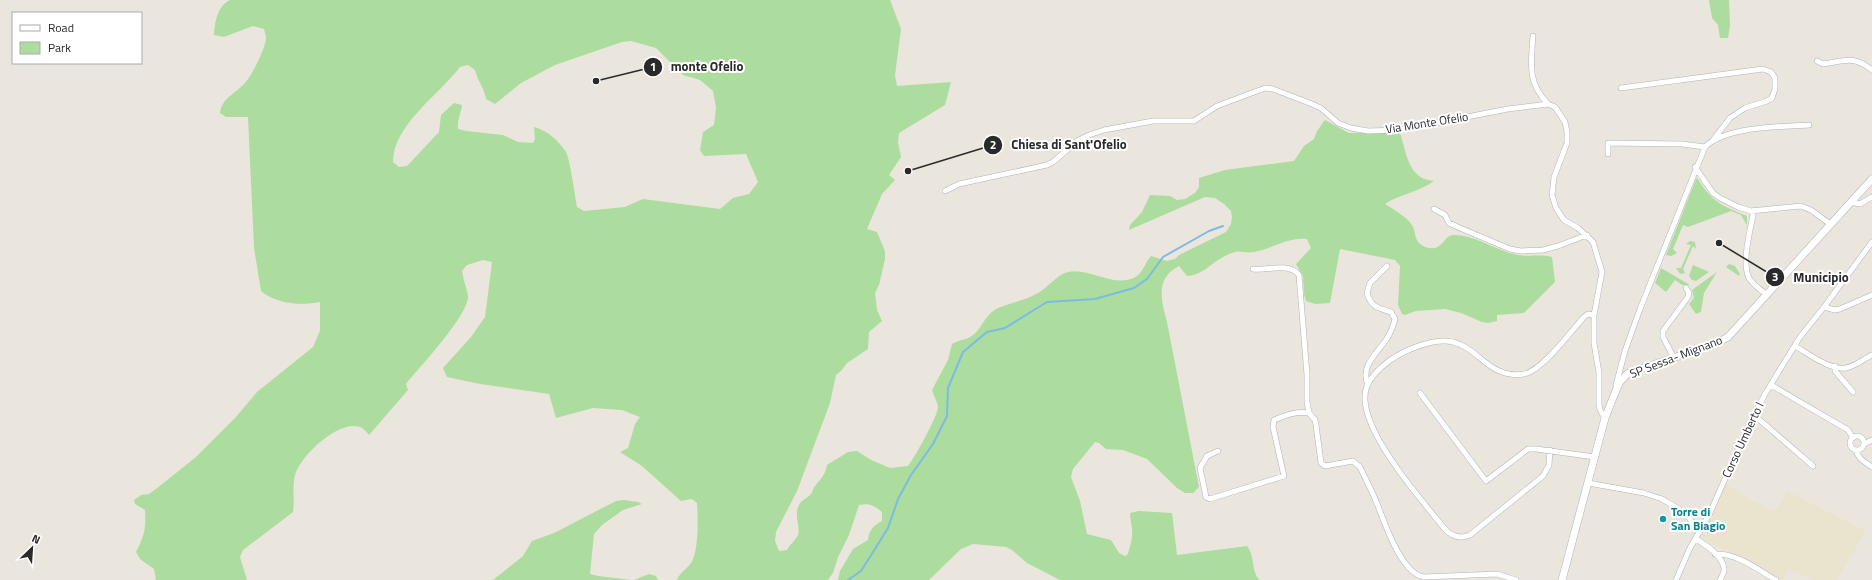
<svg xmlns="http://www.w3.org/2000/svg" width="1872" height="580" viewBox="0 0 1872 580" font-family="'Titillium Web',sans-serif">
<rect width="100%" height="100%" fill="#eae6dd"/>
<!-- education -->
<path fill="#eae4ce" d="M1726 484 1751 500 1775 511 1787 491 1866 531 1837 580H1814L1788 570 1783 580H1781L1699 537Z"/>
<!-- green -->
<path fill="#addc9f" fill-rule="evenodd" d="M230 0H890L901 29 895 75 897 86 951 82 945 105 899 133 898 142 901 157 889 175 895 180 882 194 867 229 877 232 885 251V259L879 285 875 293 877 310 882 321 869 332 868 349 847 363 842 370 836 375 830 403 797 491 776 532 775 541 779 551 787 550C790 544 796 540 798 535 801 524 792 514 801 502 804 499 809 497 811 494 813 492 813 488 815 486 821 478 825 476 827 465L848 452 857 451 871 460 890 468 908 466C915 457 936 419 938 408 938 403 934 396 932 390L948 360 952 344C958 340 966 340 972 336 981 330 985 315 996 309 1010 302 1025 301 1038 293 1049 287 1056 275 1068 272 1091 267 1115 290 1137 276 1144 271 1145 262 1151 256L1167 261 1175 259 1179 255 1226 232 1231 224 1232 217 1231 211 1224 204 1215 198 1205 197 1129 230 1130 225 1142 212 1150 195 1170 196 1177 200 1185 199 1195 193 1199 187V178L1225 170 1294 161 1304 146 1314 139 1317 131 1325 120 1349 133H1400C1407 154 1408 179 1434 181 1419 192 1400 194 1385 204 1393 209 1407 217 1412 225 1417 233 1412 244 1429 248 1442 251 1445 234 1454 235 1475 235 1497 251 1518 255 1529 257 1541 254 1552 257L1555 282 1524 313 1497 315V321L1488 323 1482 322 1461 313 1445 309 1416 311 1405 315 1402 314 1398 305 1400 266 1395 260 1340 249 1330 303 1315 304 1306 301 1304 294 1303 276 1296 264 1311 248 1307 239C1287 237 1272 249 1254 252 1241 254 1242 248 1227 255 1213 261 1202 276 1187 276L1179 266C1155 278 1161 300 1167 322L1199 487 1193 493H1185L1177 488 1147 459 1123 450 1106 449 1099 443 1095 442 1073 469 1071 477 1080 501 1087 534 1111 540 1119 553 1125 556 1128 554C1129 548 1132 542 1132 536 1133 528 1130 521 1130 513L1139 511 1172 513 1177 555 1247 546C1255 556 1251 570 1259 580H1060L1027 563 1012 550 1006 547 973 544 961 549 929 580H838L840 571 853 549 868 540C869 530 873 526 882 521V512C874 505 869 503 859 505L849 535 838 557 833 573 828 580H677C680 572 687 569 691 563 699 552 698 517 697 503L692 499 681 501 642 466 620 452 628 448 635 424 640 417 622 410 593 408 556 418 549 394 480 384 447 377 443 368 471 337 485 317 492 262 483 260 467 265 462 271C463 280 467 288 468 296 469 315 419 368 406 384L408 390 369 435C367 432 363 428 360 427 339 419 300 456 295 475 292 487 295 500 293 512L243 550 240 557 247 580H156L154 569 140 559 136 552C145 535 146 528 145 510L135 504 134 500 141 495 149 494 156 489 196 457 235 418 257 392 313 347 320 331V302C301 306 276 304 261 291L254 248 248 117H226L220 113C222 98 235 94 245 83 252 75 265 50 266 38 266 36 265 32 264 29L253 26 224 37 214 35C215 22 217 6 230 0ZM631 41 656 48 683 75 700 80 713 91 716 108 714 125 703 132 700 150 704 156 746 154 758 182 749 194 733 198 720 209 643 199 625 207 584 211 577 207C575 196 570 159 566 152 559 141 547 130 534 127L535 139 533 143 518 142 503 135 466 131 458 129C457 120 461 113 462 105L454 103 441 115 439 132 407 166 399 167 393 162C393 125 439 95 460 67L468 65 475 70C478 82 484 87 486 99L495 104 521 83 555 65 622 42Z
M1709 0H1729L1730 26 1728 38H1720L1718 25 1712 18Z
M1697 178C1712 202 1722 206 1747 216V225L1741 215 1731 211 1688 227 1683 225 1673 249 1677 253 1671 256 1666 255 1696 179Z
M1690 241 1695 242 1696 249 1693 246 1683 269 1685 273 1680 274 1676 268H1681L1691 245 1686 244Z
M1729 264 1735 266 1740 274 1739 276 1726 267Z
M1693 265 1709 272 1696 281 1692 280 1689 276Z
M1661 268 1690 285H1682L1675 280 1666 292 1655 283Z
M1717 272 1704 293 1701 312 1696 314 1689 304 1694 298 1692 290Z
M624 500 638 502 642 504 623 510 602 525 594 534 590 574 598 576 632 580H493L523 556 532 541 554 533 616 501Z
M649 574 656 576 658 580H634Z"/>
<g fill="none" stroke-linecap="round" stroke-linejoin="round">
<!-- stream -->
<path stroke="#7abce2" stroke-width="2" d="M848 580 861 571 875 549 888 528 898 499 911 475 933 444 947 416 948 388 963 352 987 332 1005 328 1047 302 1095 299 1134 288 1147 279 1163 257 1209 231 1223 226"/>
<!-- street casing -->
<g stroke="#b1b2bc" stroke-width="6">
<path id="street" d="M1533 36C1531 64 1527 82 1548 104
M1817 61 1823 64C1845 61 1853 55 1872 70
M1621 88 1763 69 1771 72 1775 78V89L1772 98 1767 101 1745 108 1730 118 1713 140
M1608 154V143L1682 144 1705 147
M1695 167 1713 193 1720 198 1738 207 1751 211 1801 206 1811 210 1830 224
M945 191 959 184 1047 165 1053 162 1077 141 1089 135 1104 130 1153 121H1194L1217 106 1265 88 1273 89 1312 104 1321 108 1338 123 1351 128 1368 131 1399 130 1508 109 1548 104 1555 107 1565 122 1567 132V143L1554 177 1552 195 1556 208 1564 220 1578 228 1593 242 1602 272 1594 315V343L1599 373V404L1600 410 1605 418
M1850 202 1860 204 1872 197
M1434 209 1445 215 1449 223 1460 228 1510 249 1521 251 1543 250 1558 246 1587 235
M1754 210C1751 228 1741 261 1749 278 1753 285 1761 290 1767 295
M1253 269C1267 271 1289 262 1299 275L1307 375V402L1309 413 1315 420 1316 425 1321 463 1325 466 1353 461 1360 467C1365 478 1371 489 1376 501 1384 520 1400 573 1424 577L1497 574 1516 580
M1824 307 1835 310 1840 309 1872 295
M1795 346C1809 354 1829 370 1846 368 1855 366 1864 359 1872 355
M1674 358 1663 337V331L1688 297 1689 293 1686 288
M1835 366V371L1853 392
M1368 385C1360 367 1376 354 1386 340 1390 334 1393 327 1395 319L1391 312C1378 308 1371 307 1367 293L1370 283 1387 266
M1616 385 1625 351 1640 309 1705 147C1726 126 1781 127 1809 125
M1771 385 1848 430 1853 438
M1420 393 1486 481 1528 449H1536L1595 457
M1754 415 1813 466
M1850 443a7 7 0 1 1 14 0a7 7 0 1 1-14 0Z
M1864 444 1872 440
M1550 450 1549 465 1543 476 1470 535C1459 540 1451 536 1444 528 1422 500 1352 423 1367 386 1371 376 1381 367 1389 361 1403 351 1428 340 1446 341 1478 343 1487 380 1524 374 1542 371 1571 331 1584 317L1588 314 1594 315
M1856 450C1858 459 1865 462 1872 467
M1218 451 1207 456 1200 468 1206 497 1210 499 1284 476 1273 427 1274 420C1286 415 1296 411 1309 413
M1588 483 1644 493 1662 499 1684 512 1700 532
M1696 539C1706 545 1722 555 1724 568 1725 572 1722 576 1720 580
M1715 554C1737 553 1758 570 1776 580
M1676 580 1690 548 1710 513 1745 433 1765 394 1800 337 1824 307 1872 242"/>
</g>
<!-- secondary casing -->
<g stroke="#b1b2bc" stroke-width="8">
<path id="secondary" d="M1562 580 1605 418 1619 383 1627 374 1634 371 1715 344 1728 337 1872 179"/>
</g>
<!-- street -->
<use href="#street" stroke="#fff" stroke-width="5"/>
<!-- secondary -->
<use href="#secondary" stroke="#fff" stroke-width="7"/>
</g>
<!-- markers -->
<circle fill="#0f9aa8" stroke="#fff" stroke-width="1.5" cx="1663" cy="519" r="4"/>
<g text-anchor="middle" stroke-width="4" stroke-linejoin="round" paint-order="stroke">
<!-- street labels -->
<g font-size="12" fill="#2a2a2a" stroke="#fff">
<text transform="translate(1427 123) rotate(-9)" y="4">Via Monte Ofelio</text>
<text transform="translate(1676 357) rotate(-21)" y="4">SP Sessa- Mignano</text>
<text transform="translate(1743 440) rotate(-65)" y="4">Corso Umberto I</text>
</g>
<!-- culture labels -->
<g font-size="12" font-weight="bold" fill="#0d838f" stroke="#fff" text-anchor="start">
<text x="1671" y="516">Torre di<tspan x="1671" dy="14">San Biagio</tspan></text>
</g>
</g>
<!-- callouts -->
<path fill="none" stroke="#2a2a2a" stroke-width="1.5" d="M596 81L653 67M908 171L993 145M1719 243L1775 277"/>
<g fill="#2a2a2a" stroke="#fff" stroke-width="1.5">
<circle cx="596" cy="81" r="4"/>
<circle cx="908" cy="171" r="4"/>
<circle cx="1719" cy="243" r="4"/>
<circle cx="653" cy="67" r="10"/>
<circle cx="993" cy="145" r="10"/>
<circle cx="1775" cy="277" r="10"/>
</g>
<g font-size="12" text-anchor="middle" font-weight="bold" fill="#fff">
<text x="653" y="71">1</text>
<text x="993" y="149">2</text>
<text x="1775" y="281">3</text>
</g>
<g font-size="13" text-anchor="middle" font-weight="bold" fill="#2a2a2a" stroke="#fff" stroke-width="4" stroke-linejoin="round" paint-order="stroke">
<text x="707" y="71">monte Ofelio</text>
<text x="1069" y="149">Chiesa di Sant'Ofelio</text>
<text x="1821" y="282">Municipio</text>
</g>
<!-- legend -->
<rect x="12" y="12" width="130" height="52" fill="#ffffff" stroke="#aaaaaa"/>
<rect x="20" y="25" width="20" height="6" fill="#ffffff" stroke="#aaaaaa"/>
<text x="48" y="32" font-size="12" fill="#2a2a2a">Road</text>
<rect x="20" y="42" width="20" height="12" fill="#addc9f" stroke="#aaaaaa"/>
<text x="48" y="52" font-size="12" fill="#2a2a2a">Park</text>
<!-- north arrow -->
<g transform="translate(32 548) rotate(25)" stroke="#ffffff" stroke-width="3" paint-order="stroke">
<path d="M0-3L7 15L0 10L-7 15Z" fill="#2a2a2a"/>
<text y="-6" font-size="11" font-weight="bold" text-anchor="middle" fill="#2a2a2a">N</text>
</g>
</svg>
